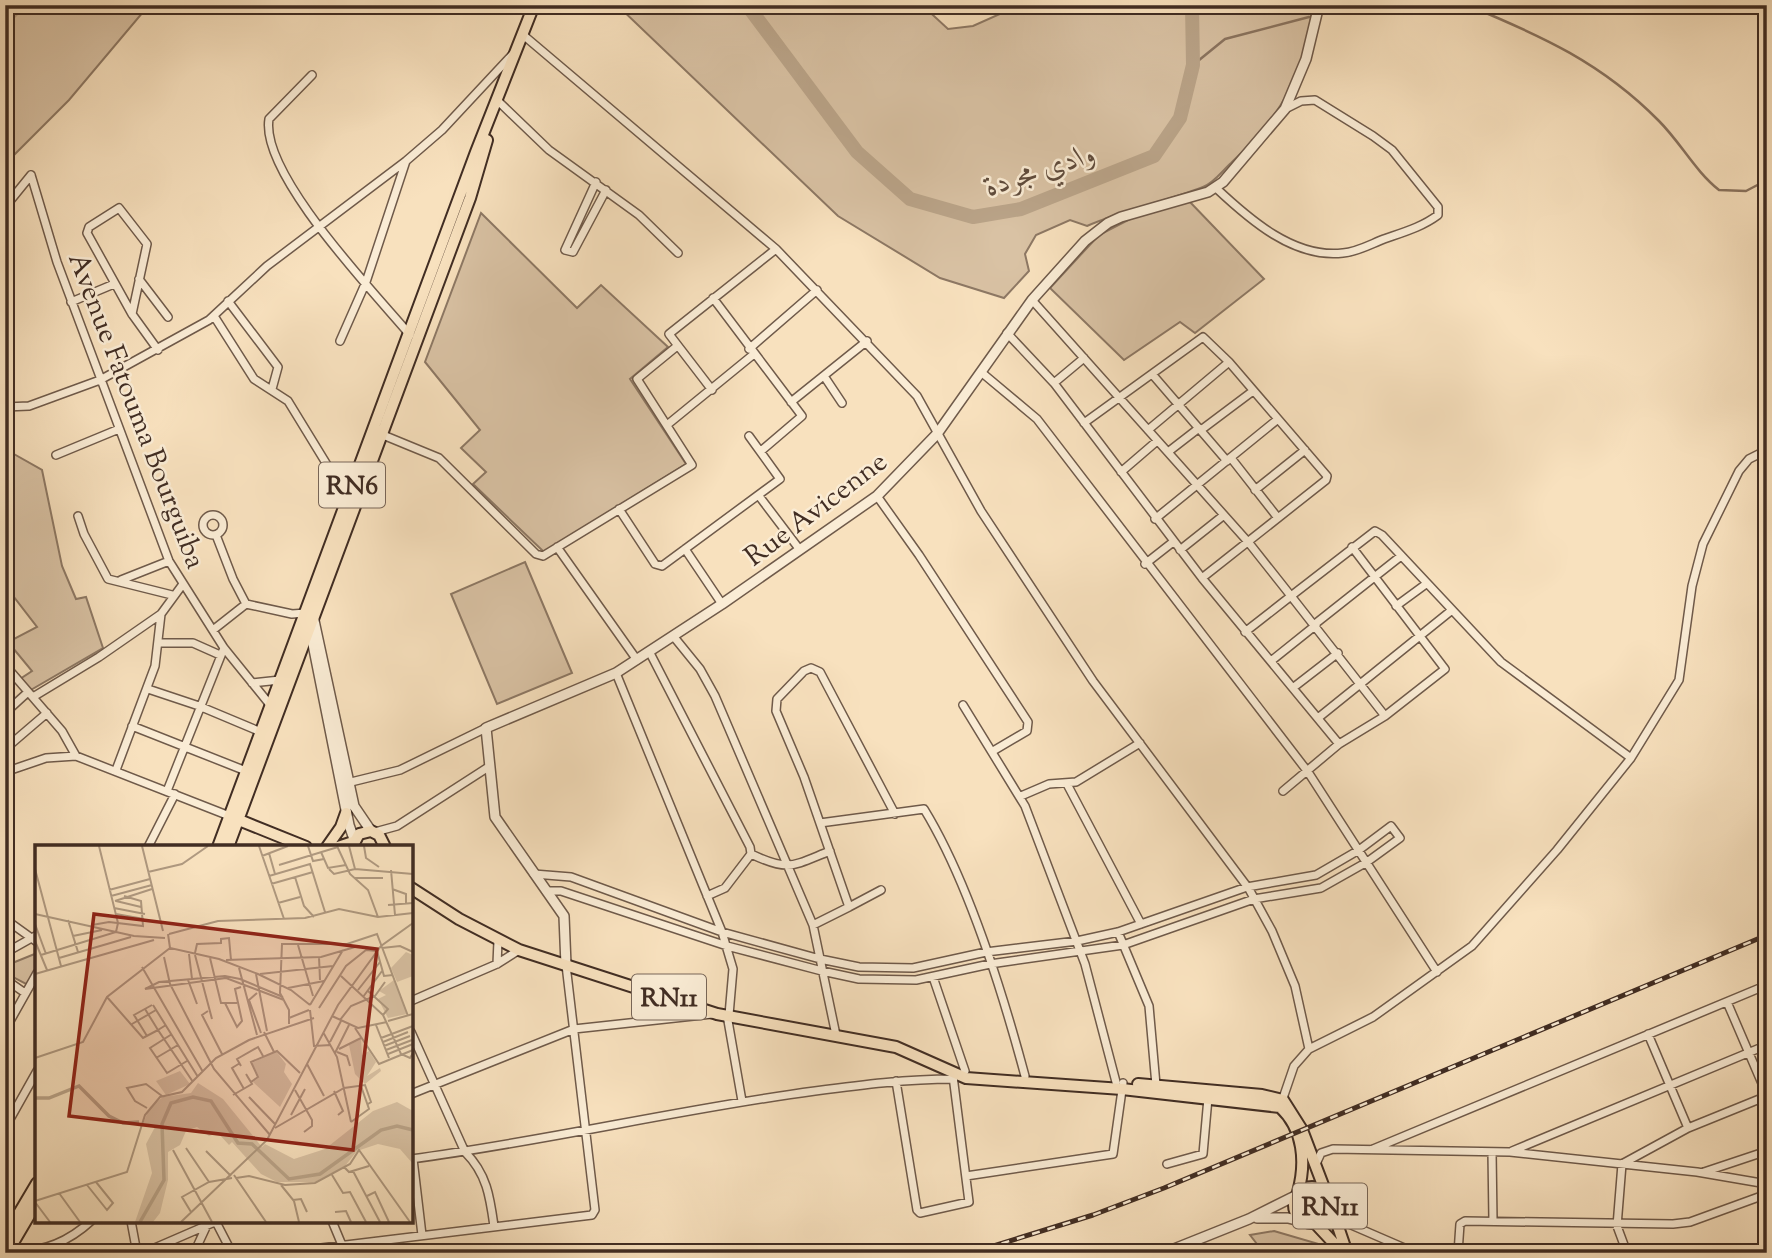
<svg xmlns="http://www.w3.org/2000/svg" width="1772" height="1258" viewBox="0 0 1772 1258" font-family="'Sorts Mill Goudy',Amiri,serif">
<rect width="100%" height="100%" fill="#f8e1be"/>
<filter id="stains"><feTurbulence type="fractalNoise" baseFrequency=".00286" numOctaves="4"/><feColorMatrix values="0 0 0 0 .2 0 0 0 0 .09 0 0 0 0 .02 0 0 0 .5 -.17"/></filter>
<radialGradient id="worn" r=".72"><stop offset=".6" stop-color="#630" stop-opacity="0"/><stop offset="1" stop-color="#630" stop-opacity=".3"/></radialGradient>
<!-- green -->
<path fill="#d9c2a4" stroke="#8d7864" stroke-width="2" d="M5 5H149L69 100 5 164Z
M617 5H922L948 29 973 26 1020 5H1313C1303 77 1284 113 1231 163 1223 170 1214 183 1203 187 1164 202 1126 209 1087 226L1070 220 1036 235 1025 254 1029 271 1004 298 940 278 838 216Z
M1189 201 1264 279 1195 333 1180 322 1124 360 1050 288 1099 235 1132 218Z
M481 213 577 308 601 285 668 347 630 379 686 464 544 552 473 484 486 472 461 448 480 430 425 362Z
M5 449 42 470 62 566 76 599 86 597 103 648 29 691 20 679 32 671 8 642 37 627 10 592 5 596Z
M525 562 572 673 497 704 451 594Z
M37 953V969L28 985 5 973V966Z
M1274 1231 1329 1247 1332 1253H1264L1250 1235Z"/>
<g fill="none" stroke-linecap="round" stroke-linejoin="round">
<!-- stream -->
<path stroke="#8a7460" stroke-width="2.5" d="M1467 5C1542 36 1602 63 1659 121 1681 143 1695 171 1719 190L1746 191 1767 180
M1335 12 1375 5
M1193 65 1225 39 1309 17"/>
<!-- river -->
<path stroke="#baa489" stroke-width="14" d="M747 5 857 152 910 199 973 217 1021 209 1154 156 1180 118 1193 65 1192 5
M5 18 18 5"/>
<!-- minor casing -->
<g stroke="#6f5a4a" stroke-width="10">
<path id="minor" d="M522 34 776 249 917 396 981 511 1093 681 1249 889 1272 931 1295 986 1309 1049
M312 75 269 119C260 174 374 292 410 335
M498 101 549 150 639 215 678 253
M31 175 57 262 169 561 224 648 271 706
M596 182 565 250 573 252 606 190
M1216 188C1249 219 1294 259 1343 253 1357 252 1371 244 1384 239 1404 232 1422 227 1438 215V207L1392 150 1373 136 1315 100 1301 101 1285 109
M5 207 31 175
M139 279 168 317
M713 298 802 416 761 451
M1032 300 1249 543 1291 596 1245 632
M228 301 278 367 272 389
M71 302 114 284
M132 314 147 244 119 208 89 227 87 233 132 314 158 350
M214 316 254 379 288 401 348 499
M1007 333 1054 383 1202 578 1339 744
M340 341 366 282 406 161
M749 349 817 290
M981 372 1037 419 1308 772 1437 972
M1152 374 1227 461
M824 376 842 403
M1054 383 1084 358
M712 390 669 334 776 249
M791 402 867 341
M5 407 29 406 100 380 209 320 267 266 406 161 442 130 513 54
M1084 423 1203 337 1229 362 1327 476 1326 480 1202 578
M667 425 754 354
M1148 430 1229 362
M1201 430 1253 391
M383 435 439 458 536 554 543 556 692 465 637 379 676 347
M1168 452 1199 428
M56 455 119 429
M1231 458 1278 518
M1121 472 1157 441
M1255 490 1305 450
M759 496 800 550
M877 496 919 555 1028 722 1027 731 993 751
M619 509 655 564 662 566 780 479 749 436
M203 525a10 10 0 1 1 20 0a10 10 0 1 1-20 0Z
M78 516 84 534 108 579 172 595
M1155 519 1278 419
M216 535 233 579 246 604
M557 547 637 660
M685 549 722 604
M1180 550 1224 515
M1145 564 1173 542
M121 580 169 561
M1396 606 1426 584
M1315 624 1401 556
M213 630 246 604 292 614 306 613
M674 637 700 669 715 696 813 925 836 1035
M159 643H193L220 655
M650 653 750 847 751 854 725 888 707 896
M1271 661 1316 625
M5 665 62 731 76 756
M616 673 722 932 733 969 729 1015
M252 683 280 680
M1294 687 1338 653
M148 689 199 706 261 732
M33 697 99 657 161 614
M963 705 1025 806 1085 964 1116 1082
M5 713 28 692
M1385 716 1291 596 1375 531 1382 535 1501 662 1631 758
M1318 718 1452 610
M132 726 246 771
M5 749 47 713
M116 770 155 666 161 614 183 584
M5 772 46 758 76 756 232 817
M347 783 400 770 486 728
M1067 784 1141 924
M167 791 224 648
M1283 791 1339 744 1385 716 1445 669 1352 547
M1021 796 1049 784 1076 782 1140 743
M820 823 924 809C968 881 1003 994 1025 1076
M375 832 397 826 490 766
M148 847 175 794
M751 854C789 872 792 866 830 851
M534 874 571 877 722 932 820 959 859 967 913 968 986 952 1077 941 1118 932 1247 887 1316 875 1359 850 1391 826 1400 838 1367 862 1321 888 1254 899 1123 945 990 964 916 980 859 979 822 971 727 946 561 891H546
M849 907 881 890
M5 919 37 942
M813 925 849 907 804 777 776 711 777 699 804 671 811 668 820 672 895 814
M1118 932 1149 1006 1156 1085
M5 953 37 935
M497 964 498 941
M933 977 965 1071
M5 979 25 993
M411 1001 497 964 519 950
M1727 1002 1767 1095
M727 1015 742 1101
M5 1030 37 973
M411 1032 465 1152C487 1174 490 1197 494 1226
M1648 1034 1688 1128
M896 1081 917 1210 920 1213 969 1202 953 1076
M411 1094 574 1029 712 1014
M1281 1104 1294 1066 1309 1049 1373 1017 1472 946 1557 850 1631 758 1679 680 1692 586 1703 544 1739 471 1749 459 1767 450
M5 1128 37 1071
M1373 1149 1767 985
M1512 1151 1767 1045
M1492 1152 1493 1221
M411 1159C547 1141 680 1109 815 1091 861 1085 907 1079 953 1079
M413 1159 422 1235
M1167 1164 1203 1154 1208 1098
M1316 1164 1321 1153 1333 1149 1510 1152 1697 1172 1767 1184
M1704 1172 1767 1151
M966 1176 1113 1154 1123 1083
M1335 1218 1416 1253
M131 1221 137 1253
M332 1221 342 1245
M216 1222 232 1253
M6 1251C39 1254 66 1244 91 1221
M143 1253 217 1221
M194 1253 207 1225
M280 1253 592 1215 595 1210 566 965
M1458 1253 1460 1224 1465 1221 1673 1224 1690 1222 1767 1194
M1627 1253 1617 1226 1622 1164 1688 1128 1767 1096"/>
</g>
<!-- tertiary casing -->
<g stroke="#6f5a4a" stroke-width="12">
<path id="tertiary" d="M313 616 354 806 371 831
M310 629 349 825 354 839
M566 965 564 916 495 817 486 728 616 673 722 604 877 496 937 434 1032 300 1085 241 1108 223 1121 217 1208 192 1223 182 1285 109 1306 59 1319 5
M1257 1218H1288L1304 1222
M1164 1253 1249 1219 1295 1196"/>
</g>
<!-- primary casing -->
<g stroke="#412d23" stroke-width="14">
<path id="primary" d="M239 820 306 847
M218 847 476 152 534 5
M228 847 470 198 487 140
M327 847 341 827 346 813
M338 847 353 842
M352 847 359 834 371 831 379 835 385 847
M411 888 459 919 519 950 717 1014 896 1047 966 1078 1122 1089 1280 1107C1304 1129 1306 1163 1298 1192
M1138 1084 1262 1095 1283 1100 1302 1130 1326 1193
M1294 1205a18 18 0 1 1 36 0a18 18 0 1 1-36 0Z
M1331 1206 1347 1253
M1315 1223 1343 1253
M5 1237 37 1183
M7 1253 37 1202"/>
</g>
<!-- minor -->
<use href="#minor" stroke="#faecd5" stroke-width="7"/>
<!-- tertiary -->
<use href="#tertiary" stroke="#faecd5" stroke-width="9"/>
<!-- primary -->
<use href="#primary" stroke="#f8e1be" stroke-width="10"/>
<!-- rail casing -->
<g stroke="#412d23" stroke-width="5">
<path id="rail" d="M971 1253 1093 1215 1164 1188 1767 935"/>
</g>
<!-- rail -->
<use href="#rail" stroke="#faecd5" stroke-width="2.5" stroke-dasharray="8" stroke-linecap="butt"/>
</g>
<g text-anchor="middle" stroke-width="5" stroke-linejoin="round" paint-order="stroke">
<!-- shield labels -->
<g fill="#faecd5" stroke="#786658" stroke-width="2">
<rect x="319" y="462.5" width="66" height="45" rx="5"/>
<rect x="632" y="974.5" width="74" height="45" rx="5"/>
<rect x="1293" y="1183.5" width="74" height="45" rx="5"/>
</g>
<g font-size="26" font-weight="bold" fill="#412d23">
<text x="352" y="494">RN6</text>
<text x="669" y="1006">RN11</text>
<text x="1330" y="1215">RN11</text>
</g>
<!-- street labels -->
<g font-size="28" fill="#412d23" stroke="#faecd5">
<text transform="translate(138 410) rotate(69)" y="10">Avenue Fatouma Bourguiba</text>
<text transform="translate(815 508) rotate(-37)" y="10">Rue Avicenne</text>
</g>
<!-- water labels -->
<g font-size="30" font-style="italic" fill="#5f4b3c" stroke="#faecd5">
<text transform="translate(1040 169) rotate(-18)" y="10">وادي مجردة</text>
</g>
</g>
<!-- overview -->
<g transform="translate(35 845)">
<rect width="378" height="378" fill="#f8e1be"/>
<path d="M371 107 378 110V131L362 137 356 123ZM359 135 372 169 353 173 343 154 351 150 344 146ZM326 194 327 210 334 206 341 217 332 231 345 223 346 226 330 239 320 229 314 200ZM241 206 251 219 249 227 257 239 245 262 218 237 224 232 217 218ZM145 226 155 239 131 250 121 236ZM163 238 188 254 227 302 230 299 259 314 290 304 338 266 362 257 378 266V319L365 304 343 299 322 306 310 321 280 337H242L226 329 197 297 194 300 183 288 174 291 162 282 151 286 145 300 133 307V335L125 368 118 377H100L117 328 111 299 120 282 107 281 115 262 128 252 156 248Z" fill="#d9c2a4"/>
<path fill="none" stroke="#baa489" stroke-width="3.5" d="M0 253H14L44 241 74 271 88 278 104 277M105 377 129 335 127 279 136 258 158 252 176 256 203 298 217 299 254 334 285 329 346 285 362 281 378 285"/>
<path fill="none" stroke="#af9980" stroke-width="2" d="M107 1 128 86M224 1 249 74M273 1 278 16 289 14M302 1 315 29 333 45 343 72M314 1 320 24M329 1 331 13 344 22M286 7 293 23 311 20M234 8 240 29M227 11 253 1M244 20 303 2M0 24 26 121M294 24 299 29 320 24 378 29M356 25 360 70M113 27 147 19 173 1M234 31 275 19 290 67M260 32 269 61 279 72M320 33H348M236 39 278 27M357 44 371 49V58M74 45 115 34M76 51 117 40M80 56 117 44M81 56 106 62M243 58 265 52M353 60 378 58M79 63 110 69M0 69 99 91 130 93M81 69 109 74M33 75 43 107M0 79 11 109M57 80 74 77 108 81 106 56 89 51M133 89 135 103 184 114 223 129 256 145 275 160M134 89 183 76 270 73 304 64 343 72 378 68M38 91 67 85M0 96 12 125M263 100 278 151M347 103 365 101 378 107M160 108 162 99 186 98V94L194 93 196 115M154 109 157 134M6 110 81 87 83 78 64 1M160 110 177 174M129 112 135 139 179 224 235 290M284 112 285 135M24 113 96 92M175 113 186 158H202M191 115 286 112 320 102M107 122 168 227M204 123 222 190M0 129 119 95M221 129 232 186M225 129 298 121M306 131 348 170 366 209 375 213 378 208M153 135 162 159M253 143 289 136M323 145 345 117M333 146 353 164 348 170M222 148 214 155 226 188M72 152 108 193 123 185 110 164M248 152 205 134 190 131 124 137 110 144 191 133 249 155M328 152 347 126M190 158 202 182 207 176 200 144 206 142M118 160 163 232M275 160 308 105M284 163 311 121 331 105 342 106 349 131 358 130M275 165 279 201 296 200M173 166 167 170 187 209M297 171 323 183 352 177M254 173 274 165M305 175 316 161 340 151 350 137M353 176 378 169M97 179 121 165M254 179V165L245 148 247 99H312L342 89 373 171M131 180 123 185 158 237M341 180 354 213M320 183 344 219 378 205M229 187 239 207M288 187 302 212 316 277M137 189 115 203 132 228 152 216M112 191 99 170 117 160M346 193 378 181M295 197 306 176M348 197 373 187M349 201 375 191M304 204 326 193M351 205 377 195M302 207 312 211 315 221M300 208 314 180M353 209 378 199M0 213 48 197 72 152 135 103M121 213 143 200M205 218 197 223 209 244M272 219 289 251M206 221 202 214 223 202 228 211M216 237 223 232 216 217 242 206 265 228M260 245 277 275V281L269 287M299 246 308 266 303 270M198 250 217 239 211 229M214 252 240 279M112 263 100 256 92 243 111 239 127 251M256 270 270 244M316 277 334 264 326 241M240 283 309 243 330 240 336 257 333 259M151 303 174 337M138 305 177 377M171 306 196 331M309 322 314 327 334 321M318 326 345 377M199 330 231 377M297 330 308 348 315 347 331 377M201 333 214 331 250 340 280 338 315 319 324 305 375 377M52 340 72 365 78 358 61 337M246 340 259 356 264 377M24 348 45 377M332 351 340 347 354 377M258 355 266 354 272 367M0 356 92 327 110 270 125 252 147 247 181 213 214 195 279 173M0 357 15 377M156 367 147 352 174 337 197 333M300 367 311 366 316 377M146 377 232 295 303 160 346 101 378 78"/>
<path fill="#8f2418" fill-opacity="0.15" stroke="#8f2418" stroke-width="3.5" d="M59 69 342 104 318 305 34 271Z"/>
<rect width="378" height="378" fill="none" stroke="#412d23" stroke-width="3.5"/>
</g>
<!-- margin -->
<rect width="1772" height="1258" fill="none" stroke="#f8e1be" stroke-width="28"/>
<rect x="7" y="7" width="1758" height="1244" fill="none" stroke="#412d23" stroke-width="3.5"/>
<rect x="14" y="14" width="1744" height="1230" fill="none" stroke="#412d23" stroke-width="2"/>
<rect width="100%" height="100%" filter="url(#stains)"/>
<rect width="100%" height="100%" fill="url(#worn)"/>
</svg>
